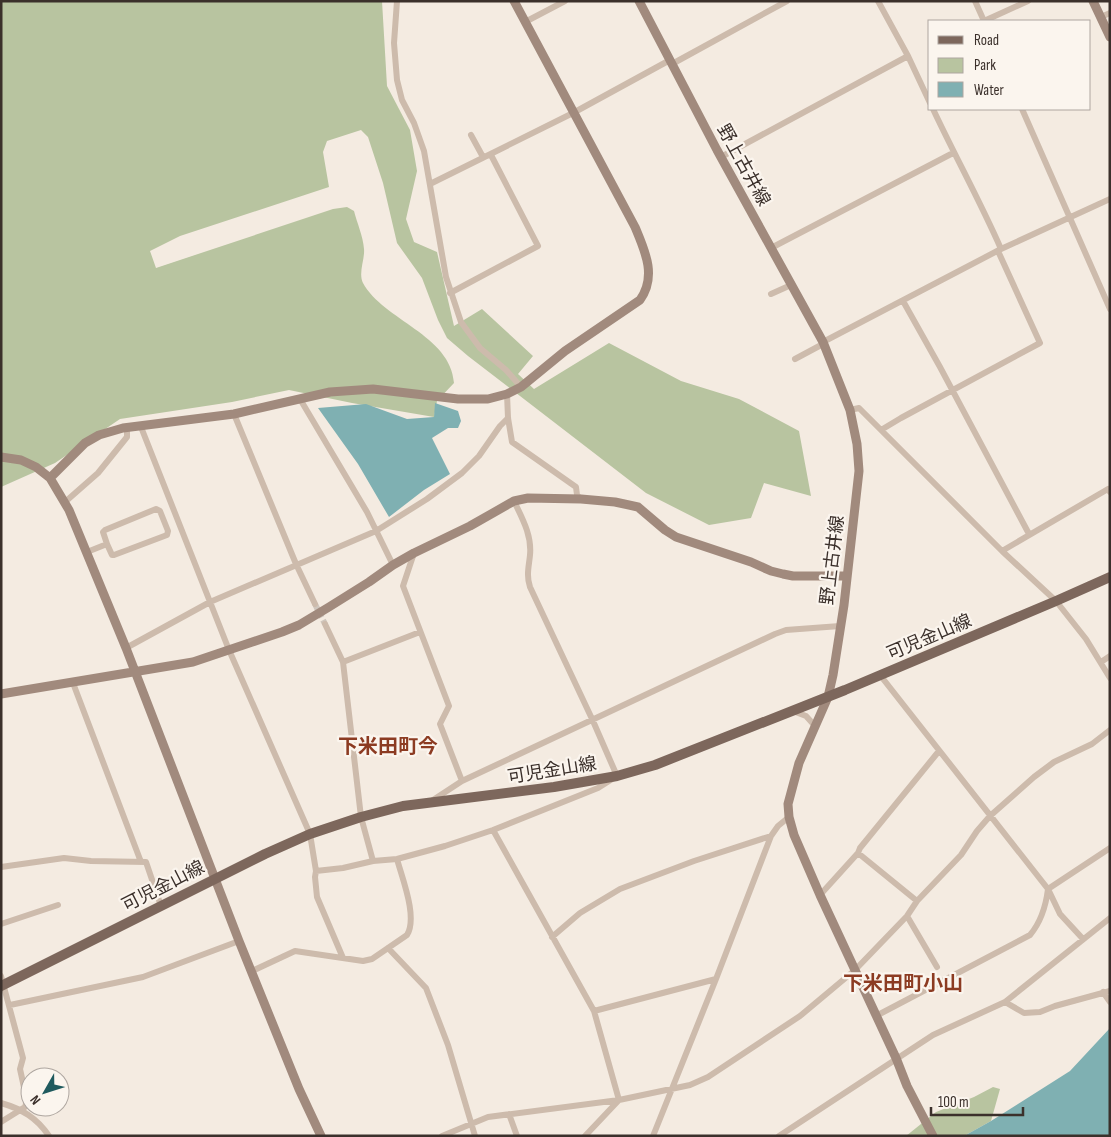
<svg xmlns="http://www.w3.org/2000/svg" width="1111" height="1137" viewBox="0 0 1111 1137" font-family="'Sofia Sans Condensed','Noto Sans JP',sans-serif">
<rect width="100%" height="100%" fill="#f4ebe1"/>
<!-- green -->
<path fill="#b8c4a0" d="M1 1H382L387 86 410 130 417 171 406 219 414 242 437 252 454 326 482 309 533 356 518 374 534 389 609 343 681 381 739 399 799 431 811 496 764 483 751 518 709 525 646 493 468 356 447 338 438 320 422 278 397 243 383 183 368 137 361 130 327 141 323 152 329 187 180 236 150 251 156 268 333 209 347 207 354 211C357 223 363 236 364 249 365 259 358 273 363 283 383 320 451 335 454 383L437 401 434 417 352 403 289 390 232 402 120 419 55 463 1 487Z
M993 1087 1000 1089 991 1121 964 1136H906L936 1112 974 1097Z"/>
<!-- water -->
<path fill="#7fb0b2" d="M435 403 458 411 461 421 458 428H448L432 438 450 474 424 490 389 517 358 464 318 408 366 404 407 419 434 417Z
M1110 1028V1136H964L991 1121 1070 1071Z"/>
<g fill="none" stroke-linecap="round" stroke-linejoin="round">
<!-- street-tunnel -->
<path stroke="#cfc6bd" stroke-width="6" stroke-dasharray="6 3" stroke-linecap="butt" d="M315 604 325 624"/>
<!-- street -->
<path stroke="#cdbbac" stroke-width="6" d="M397 1 394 43 397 80 402 100 414 123 424 151 446 277 461 322 480 348 506 370 521 387
M878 1 908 56 930 103
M975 1 984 21
M1101 17 1110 13
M984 21 1028 1
M525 22 565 1
M672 64 787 1
M933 109C955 156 980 201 1001 249
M1022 109 1110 309
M471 135 483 157
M721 157 908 56
M430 184 573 113 670 60
M771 248 953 153
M450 293 538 246 491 155
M771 294 791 285
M903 301 940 367 1029 534
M823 342 1001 249 1110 199
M795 359 823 344
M507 394 508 418 512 442 576 487 577 495 581 499
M300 399 367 512 393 565
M850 410 859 408 1002 551 1056 601 1086 639 1110 678
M234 414 296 564 315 604
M141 427 229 650 310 834 316 871 315 877 317 897 343 958
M881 430 901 418 1040 343 998 251
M65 502 98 473 127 437V428
M1002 551 1108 489 1110 492
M87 552 107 544 112 555H114L167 535 168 531 160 511 156 509 105 530 103 532 107 544
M414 553 403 586 449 706 440 724 462 781
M325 624 343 662 361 817 373 861
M126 648 210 602 376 531 427 499 462 473 479 456 500 426 508 418
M343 662 420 632
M1101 662 1110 656
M880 675 1048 889 1060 914 1083 939
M73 683 141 862
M793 711 806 716 815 726
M433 800 462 781 775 634 786 630 840 626
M493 830 594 1011 619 1100
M858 853 917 901
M1 867 64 858 91 861 146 862 161 906
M316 871 343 868 373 861 397 859 445 846 493 830 598 788 617 776 593 721 530 587C526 575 529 566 530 555 532 535 522 518 514 501
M820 895 858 853 860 848 939 751
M907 916 937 967
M1 924 58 905
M552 937 580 913 620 889 694 861 771 836
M388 948 426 988 448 1045 475 1136
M252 971 295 951 363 961 372 959 407 935C418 917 402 878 397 859
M1 976 23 1058 20 1069 27 1101 25 1107 1 1122
M1103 992 1110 1002
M1005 1002 1024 1013 1040 1012 1055 1006 1110 991
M10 1005 143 977 239 941
M594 1011 716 979
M876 1016 1030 935C1041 922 1046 905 1048 889L1110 848
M1 1103C22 1109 37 1118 49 1136
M509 1114 517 1136
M442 1136 488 1117 619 1100 690 1085 708 1077 800 1016 855 970 907 916 917 901 961 855 977 831 990 816 1034 777 1054 762 1092 744 1110 730
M585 1136 619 1100
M653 1136 716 979 771 836 778 826 789 817
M779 1136 933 1035 1005 1002 1110 918"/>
<!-- secondary -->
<path stroke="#a18a7d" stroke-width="9" d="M639 1 717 150 823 342 850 410 857 444 859 471 844 605 833 675 828 697 799 763 788 804 789 817 794 835 820 895 896 1058 907 1086 933 1136
M1093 1 1110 37
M1 457 21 460 36 467 50 478 69 510 126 648 239 941 299 1089 321 1136
M50 478 85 443 99 435 123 428 234 414 330 392 373 389 458 399H488L507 394 521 387 565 351 640 300C657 276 645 251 635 227L514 1
M1 694 193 662 282 632 299 625 329 607 369 582 393 565 414 553 470 526 514 501 528 498 581 499 615 502 638 507 665 530 676 537 751 562 771 571 783 574 793 576H847"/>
<!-- primary -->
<path stroke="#7d675c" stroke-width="10" d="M1 986 265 854 310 834 361 817 403 806 554 787 617 776 655 765 845 690 1056 601 1110 577"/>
</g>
<g text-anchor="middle" stroke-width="4.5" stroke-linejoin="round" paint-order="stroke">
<!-- street labels -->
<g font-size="18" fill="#3b302b" stroke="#fbf5ee">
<text transform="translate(744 165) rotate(61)" y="6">野上古井線</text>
<text transform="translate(832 560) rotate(-83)" y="6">野上古井線</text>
<text transform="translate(929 637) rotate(-23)" y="6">可児金山線</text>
<text transform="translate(552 770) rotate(-9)" y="6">可児金山線</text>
<text transform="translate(163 886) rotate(-27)" y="6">可児金山線</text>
</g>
<!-- quarter labels -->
<g font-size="20" font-weight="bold" fill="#8c3b22" stroke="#fbf5ee">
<text x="388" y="753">下米田町今</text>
<text x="903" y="990">下米田町小山</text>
</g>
</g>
<!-- border -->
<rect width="1111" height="1137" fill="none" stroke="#3b302b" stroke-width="5"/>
<!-- legend -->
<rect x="928" y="20" width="162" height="90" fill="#fbf5ee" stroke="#aea6a0"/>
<rect x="938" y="36" width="25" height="8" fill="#7d675c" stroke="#aea6a0"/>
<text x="974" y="45" font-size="15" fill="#3b302b">Road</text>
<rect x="938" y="58" width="25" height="15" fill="#b8c4a0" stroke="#aea6a0"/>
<text x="974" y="70" font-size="15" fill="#3b302b">Park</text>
<rect x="938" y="82" width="25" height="15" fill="#7fb0b2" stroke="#aea6a0"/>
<text x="974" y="95" font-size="15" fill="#3b302b">Water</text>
<!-- north arrow -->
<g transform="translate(45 1092) rotate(231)"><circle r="24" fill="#fbf5ee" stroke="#aea6a0"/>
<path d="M0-4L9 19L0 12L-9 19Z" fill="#1f5a5e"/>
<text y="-8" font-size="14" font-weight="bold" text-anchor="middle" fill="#3b302b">N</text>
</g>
<!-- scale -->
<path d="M931 1107v8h92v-8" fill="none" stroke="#3b302b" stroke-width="2.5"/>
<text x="938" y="1107" font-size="15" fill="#3b302b" stroke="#fbf5ee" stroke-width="4" paint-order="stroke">100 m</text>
</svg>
